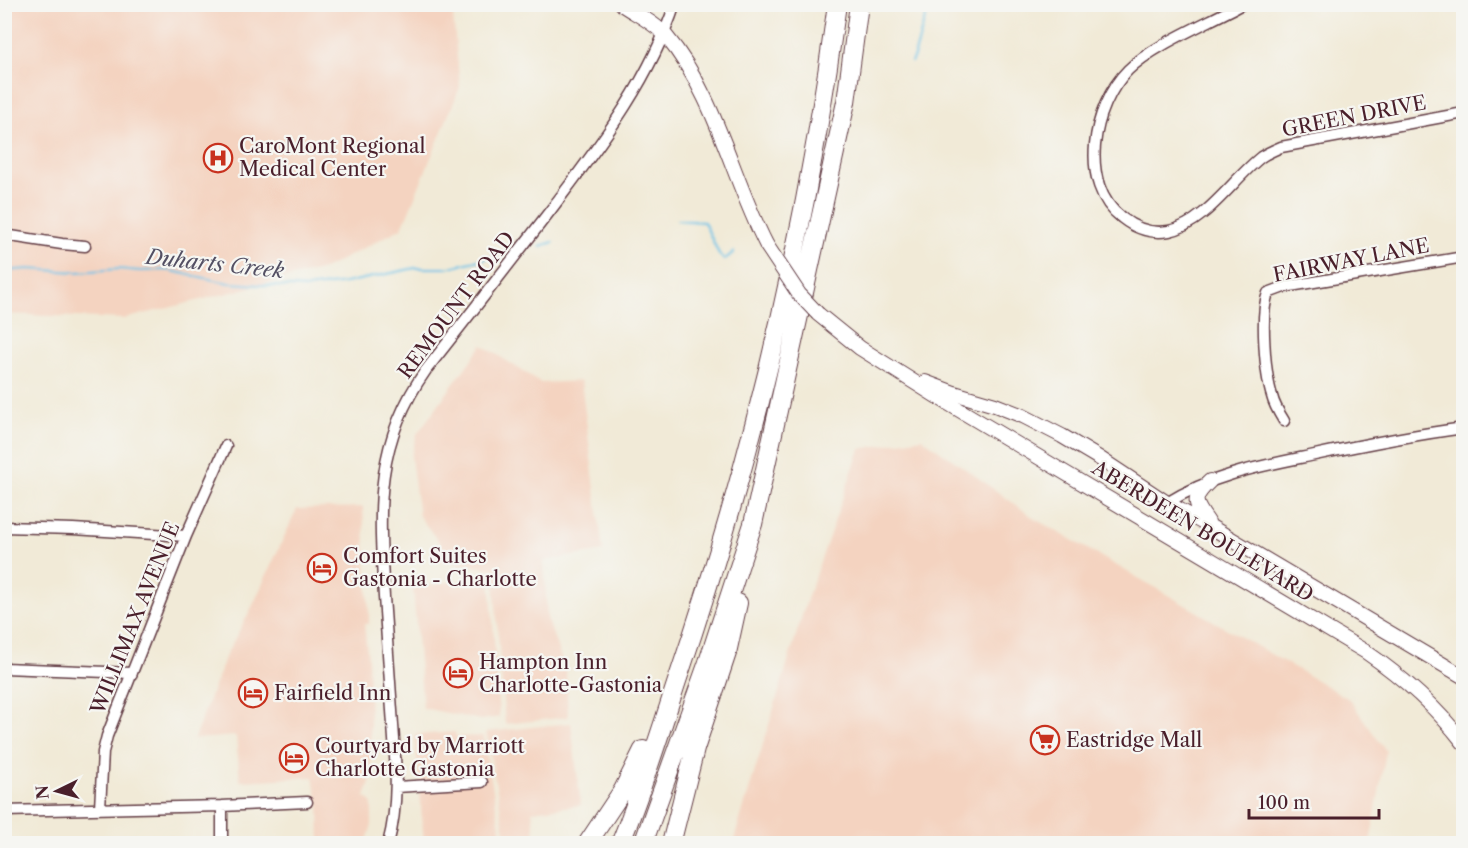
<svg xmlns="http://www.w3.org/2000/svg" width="1468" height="848" viewBox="0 0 1468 848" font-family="'Libre Caslon Text',serif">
<rect width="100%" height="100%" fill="#f6f6f2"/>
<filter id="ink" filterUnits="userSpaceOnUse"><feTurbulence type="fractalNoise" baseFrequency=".0167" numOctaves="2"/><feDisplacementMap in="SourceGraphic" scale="12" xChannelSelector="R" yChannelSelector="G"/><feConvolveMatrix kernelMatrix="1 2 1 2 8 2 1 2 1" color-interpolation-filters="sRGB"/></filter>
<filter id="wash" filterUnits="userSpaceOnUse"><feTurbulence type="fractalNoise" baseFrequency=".008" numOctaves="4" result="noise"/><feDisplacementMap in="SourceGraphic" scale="24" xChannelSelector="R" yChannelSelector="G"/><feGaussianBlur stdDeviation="1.35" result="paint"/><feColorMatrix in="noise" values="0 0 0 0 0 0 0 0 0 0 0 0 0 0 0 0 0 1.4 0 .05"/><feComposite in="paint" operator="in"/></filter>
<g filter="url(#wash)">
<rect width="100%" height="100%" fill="#f1ead7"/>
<!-- built -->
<path fill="#f4d3c0" d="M5 5H452L460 87 402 228 324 269 124 319 5 314Z
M482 345 541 383 581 381 603 551 544 561 547 618 566 672 568 717 505 724 493 569 455 563 419 516 411 457 417 434Z
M922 438 1037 520 1349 699 1386 751 1370 843H733L807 599 860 449Z
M363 507 369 614V624H364L368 659 371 756V779L365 797 372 802V825L366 843H320L319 805 313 777 240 781 236 736 194 739 226 655 252 607 297 509Z
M490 576 499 717 481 720 423 708 413 588Z
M571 723 581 805 532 811 536 843H507L486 732Z
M455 732 456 737 483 736 503 843H424L415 735Z"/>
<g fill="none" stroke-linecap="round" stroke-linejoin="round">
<!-- stream -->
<path stroke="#6bc3e8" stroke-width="2" d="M911 62C921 45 920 18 934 4
M677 220 704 222 719 254 724 260 734 252
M540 246 554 242
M4 271 28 269 77 272 119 269 140 271 166 270 229 283 306 288 345 283 415 268H447L491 257"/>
</g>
</g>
<g filter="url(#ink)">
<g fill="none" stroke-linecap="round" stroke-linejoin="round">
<!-- street casing -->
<g stroke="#633d45" stroke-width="13">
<path id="street" d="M1242 4C1210 22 1153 45 1128 70 1092 106 1078 185 1122 218 1136 229 1152 234 1169 231 1205 224 1233 179 1261 157 1267 153 1274 150 1281 147L1464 113
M4 235 62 244 85 246
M1284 421C1279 413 1274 405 1272 396 1265 374 1260 314 1268 293L1284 287 1464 257
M1167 503C1211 475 1261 466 1310 456 1361 445 1412 435 1464 428
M4 527 73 529 186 536
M4 668 132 673
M396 787 482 782
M100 808 103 752 107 736 186 536 226 446
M4 811 222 806 307 802
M222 844V806
M388 844C399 804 396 765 393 725 390 683 387 640 384 597 379 511 373 445 426 370 468 317 509 264 550 211 599 146 649 83 675 4"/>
</g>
<!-- secondary casing -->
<g stroke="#633d45" stroke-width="16">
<path id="secondary" d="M621 4C636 14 655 23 666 36 717 97 731 177 767 246
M818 314 860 348 941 399 1366 652C1404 678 1436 707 1464 743
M925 382 954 393 995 405 1023 416 1062 436 1099 458 1167 503 1211 527 1464 677
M1208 522C1194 502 1191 499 1210 481"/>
</g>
<!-- highway casing -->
<g stroke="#633d45" stroke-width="20">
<path id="highway" d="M587 844 623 790 643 750
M620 844C642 791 659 736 677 681 752 461 806 235 837 4
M643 844 708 662 753 524 846 102 859 4
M671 844 695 749 727 653 738 603"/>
</g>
<!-- street -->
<use href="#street" stroke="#fff" stroke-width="10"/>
<!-- secondary -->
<use href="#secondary" stroke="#fff" stroke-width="14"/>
<!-- highway -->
<use href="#highway" stroke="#fff" stroke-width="18"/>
<!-- secondary-bridge casing -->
<g stroke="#633d45" stroke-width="16" stroke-linecap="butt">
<path id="secondary-bridge" d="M767 246 799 294 818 314"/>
</g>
<!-- secondary-bridge -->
<use href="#secondary-bridge" stroke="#fff" stroke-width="14"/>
</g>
</g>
<!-- icons -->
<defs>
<g id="hospital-ring" transform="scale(1.5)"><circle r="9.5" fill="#f6f6f2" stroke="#c8321e" stroke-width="1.5"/><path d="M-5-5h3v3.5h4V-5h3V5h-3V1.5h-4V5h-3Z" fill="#c8321e"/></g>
<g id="hotel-ring" transform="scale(1.5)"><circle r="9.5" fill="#f6f6f2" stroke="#c8321e" stroke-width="1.5"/><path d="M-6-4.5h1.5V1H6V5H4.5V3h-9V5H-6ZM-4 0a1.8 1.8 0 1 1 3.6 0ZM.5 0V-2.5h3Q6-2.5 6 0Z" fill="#c8321e"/></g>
<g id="supermarket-ring" transform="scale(1.5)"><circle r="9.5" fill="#f6f6f2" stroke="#c8321e" stroke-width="1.5"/><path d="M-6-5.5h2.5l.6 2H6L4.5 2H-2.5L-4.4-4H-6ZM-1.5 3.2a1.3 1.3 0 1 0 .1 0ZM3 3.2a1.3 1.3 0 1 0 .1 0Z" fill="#c8321e"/></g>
</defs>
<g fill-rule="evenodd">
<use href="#hospital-ring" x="218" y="158"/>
<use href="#hotel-ring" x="322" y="568"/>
<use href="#hotel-ring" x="458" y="673"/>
<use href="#hotel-ring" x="253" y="693"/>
<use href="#supermarket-ring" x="1045" y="740"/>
<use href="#hotel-ring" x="294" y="758"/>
</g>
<g text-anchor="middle" stroke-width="4.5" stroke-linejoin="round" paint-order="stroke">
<!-- street labels -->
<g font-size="20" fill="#4a1f2b" stroke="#f6f6f2">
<text transform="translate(1354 116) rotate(-11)" y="7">GREEN DRIVE</text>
<text transform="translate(1351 260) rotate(-11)" y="7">FAIRWAY LANE</text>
<text transform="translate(456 305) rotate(-53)" y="7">REMOUNT ROAD</text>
<text transform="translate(1203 531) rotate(31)" y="7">ABERDEEN BOULEVARD</text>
<text transform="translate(135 618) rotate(-68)" y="7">WILLIMAX AVENUE</text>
</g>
<!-- poi labels -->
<g font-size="20" fill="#4a1f2b" stroke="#f6f6f2" text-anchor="start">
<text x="239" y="153">CaroMont Regional<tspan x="239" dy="23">Medical Center</tspan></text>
<text x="343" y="563">Comfort Suites<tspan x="343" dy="23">Gastonia - Charlotte</tspan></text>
<text x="479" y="669">Hampton Inn<tspan x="479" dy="23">Charlotte-Gastonia</tspan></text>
<text x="274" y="700">Fairfield Inn</text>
<text x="1066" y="747">Eastridge Mall</text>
<text x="315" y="753">Courtyard by Marriott<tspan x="315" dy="23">Charlotte Gastonia</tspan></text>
</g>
<!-- water labels -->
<g font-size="21" font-style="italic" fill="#545064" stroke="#f6f6f2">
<text transform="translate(215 264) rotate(6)" y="7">Duharts Creek</text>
</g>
</g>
<!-- margin -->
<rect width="1468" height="848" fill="none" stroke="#f6f6f2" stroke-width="24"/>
<!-- north arrow -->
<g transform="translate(57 791) rotate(265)" stroke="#f6f6f2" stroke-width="4.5" paint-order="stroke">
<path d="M0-4.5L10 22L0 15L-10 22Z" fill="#4a1f2b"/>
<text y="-9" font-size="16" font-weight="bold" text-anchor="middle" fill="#4a1f2b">N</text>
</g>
<!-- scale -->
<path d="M1249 809v9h130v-9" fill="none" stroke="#4a1f2b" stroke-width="3"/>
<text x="1258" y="809" font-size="18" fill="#4a1f2b" stroke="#f6f6f2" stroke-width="4.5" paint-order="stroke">100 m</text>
</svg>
